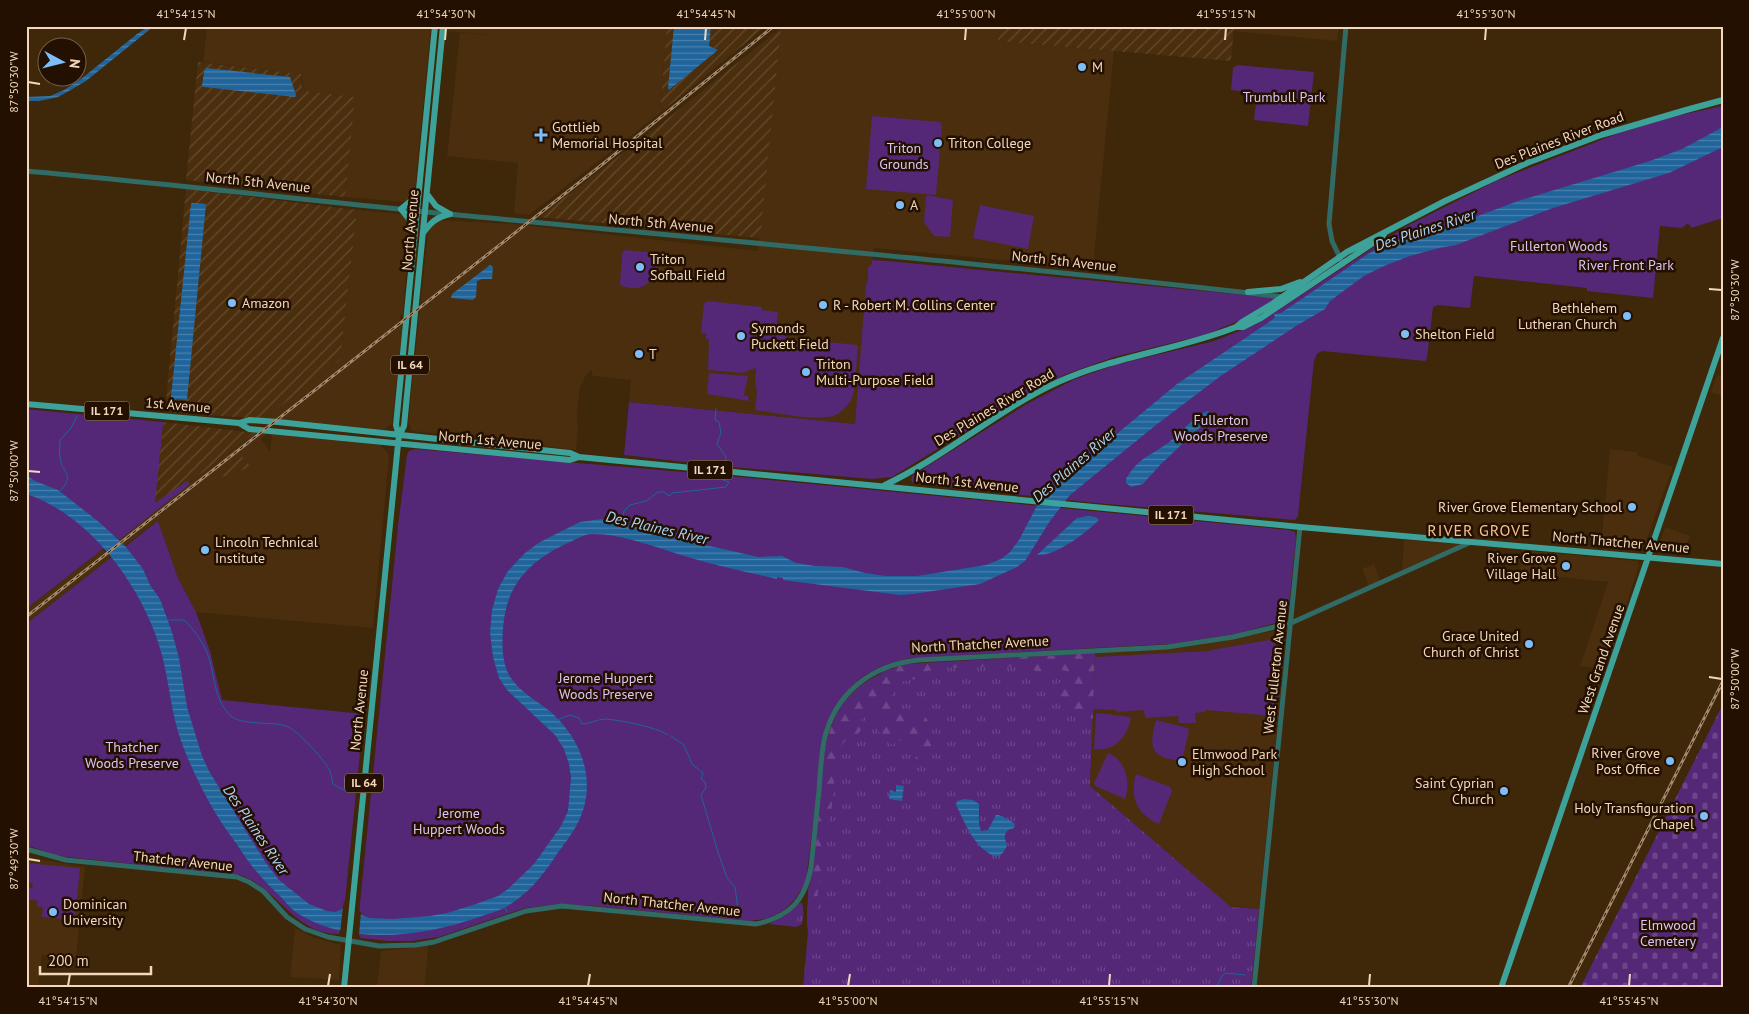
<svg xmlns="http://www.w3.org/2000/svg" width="1749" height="1014" viewBox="0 0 1749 1014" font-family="'PT Sans',sans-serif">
<defs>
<pattern id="industrial-furrows" width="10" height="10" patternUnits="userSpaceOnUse" patternTransform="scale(1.25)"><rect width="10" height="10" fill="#4a2e0d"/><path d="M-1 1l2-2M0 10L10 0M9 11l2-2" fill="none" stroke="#654c2e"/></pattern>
<pattern id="grass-tufts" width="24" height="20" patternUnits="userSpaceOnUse" patternTransform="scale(1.25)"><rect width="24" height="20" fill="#542777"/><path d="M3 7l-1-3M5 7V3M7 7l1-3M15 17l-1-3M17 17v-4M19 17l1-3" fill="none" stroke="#6d4689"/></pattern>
<pattern id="forest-firs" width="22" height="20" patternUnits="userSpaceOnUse" patternTransform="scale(1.25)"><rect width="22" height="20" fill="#542777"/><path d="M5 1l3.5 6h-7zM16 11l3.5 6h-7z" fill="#6d4689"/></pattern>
<pattern id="cemetery-stones" width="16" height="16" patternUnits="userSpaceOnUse" patternTransform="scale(1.25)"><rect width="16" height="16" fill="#542777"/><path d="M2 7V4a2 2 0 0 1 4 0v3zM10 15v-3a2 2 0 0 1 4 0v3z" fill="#6d4689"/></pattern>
<pattern id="water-rules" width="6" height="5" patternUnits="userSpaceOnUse" patternTransform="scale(1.25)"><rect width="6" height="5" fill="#1f649b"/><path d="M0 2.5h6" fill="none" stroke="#4b81ab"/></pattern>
</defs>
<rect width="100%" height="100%" fill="#3f270a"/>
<!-- built -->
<path fill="#4a2e0d" d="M207 26H431L415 190 412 197 406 202 345 197 354 97 306 91 303 86 301 74 203 62Z
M447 26H667L660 113 529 215 514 213 518 163 447 156 460 33 490 35 446 31Z
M784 26H999L998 41 1114 51 1093 267 1088 268 874 248 855 424 629 402 631 380 593 376 591 370 585 377 580 387 577 416 578 432 576 450 412 431 408 421 428 231 439 220 514 224 758 251 781 28Z
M1234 26H1339L1337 41 1233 31Z
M357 210 399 214 407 218 410 224 403 314 400 316 399 326 403 324 392 424 381 431 264 419 340 360Z
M1717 375 1723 377V396L1711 392Z
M255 433 267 434 261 439 270 451 272 434 380 445 388 453 389 457 373 628 196 612 178 578 158 521 125 546 117 538Z
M1610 449 1637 452V455L1673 467 1643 549 1601 546Z
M1665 527 1690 536 1683 554 1657 552Z
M1404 540 1457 544 1458 545 1402 570Z
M103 549 111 558 26 624V609Z
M1522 550 1637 561 1639 565 1606 669 1580 666 1608 582 1520 573Z
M1374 564 1380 580 1369 586 1362 569Z
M1279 630H1283L1286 635 1259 909 1231 907 1090 786 1095 653 1187 647Z
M26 857 85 867 76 958 42 955 38 988H26Z
M295 928 312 937 341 945 339 980 290 977Z
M428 946 425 988H377L381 951Z"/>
<!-- industrial -->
<path fill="url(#industrial-furrows)" d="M667 26H766L660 113Z
M999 26H1234L1231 61 998 41Z
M781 28 760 238 539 217 656 128Z
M198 62 301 74 302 86 306 91 355 97 345 197 186 180Z
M186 189 357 210 340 360 264 419 165 412Z
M163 422 255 433 154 509Z
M240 454 251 467 207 482Z"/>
<!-- grass -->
<path fill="url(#grass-tufts)" d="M1095 653 1090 786 1231 907 1259 909 1251 988H803L808 932 807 924 808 890 813 868 825 748 884 670Z
M361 667 364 677 361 729V710L358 697Z
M800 903H802C804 909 804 920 801 925L796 927 769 924 786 915Z"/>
<!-- forest -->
<path fill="url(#forest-firs)" d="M163 424 155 503 187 481 190 484 119 540 113 535Z
M1095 653 1093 719 1085 715 1077 717 1071 713 1055 688 1064 678 1069 677V674L1066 671 1051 667 1041 673 1020 665 1010 666 1005 669 971 665 961 668 943 667 928 671 916 679 894 683 895 691C891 698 886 698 891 707H895L897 710H904L907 713H912L915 717 921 716 927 719 929 725 932 752 924 762 917 765 915 759 917 755 909 743 898 740 893 745C881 740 876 733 880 719L875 713C863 712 859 718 861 730L855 738 847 739 837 750 831 815 821 843 822 848 819 863 822 877C814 890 821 904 814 917L807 919C808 887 815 855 818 823 825 747 819 690 906 664Z"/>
<!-- cemetery -->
<path fill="url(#cemetery-stones)" d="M1723 704V988H1580Z"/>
<!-- green -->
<path fill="#542777" d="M1237 65 1314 72 1308 126 1254 120 1257 93 1231 90 1233 68Z
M1723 106V218L1691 228 1690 225 1687 224 1682 228 1660 226 1653 298 1587 291V288L1474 276 1470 308 1438 305 1433 307 1427 358 1425 361 1322 351 1317 354 1314 361 1298 516 1295 520 1096 503 914 483 912 482 911 479 913 475 1025 405 1075 379 1115 365 1214 341 1257 324 1405 227 1496 181 1619 133 1675 116Z
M872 116 940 122 942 127 936 195 866 189Z
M926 195 953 200 950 237 934 236 924 222Z
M980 205 1034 216 1028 249 973 238Z
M625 250 658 253C661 277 644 296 620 285L622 253Z
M872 260 888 261 1276 298 1248 317 1205 335 1114 357 1064 375 1022 397 892 477 872 479 720 466 624 455 629 402 855 424 866 284 868 281V267L872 264Z
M708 301 762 307V310L778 312 776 330H778L779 334H786V338L858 345C856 359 857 382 853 395 850 405 839 416 829 417 809 420 776 413 755 410L757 392 755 380 756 368 742 373 708 370 709 339H706V333H701L704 303Z
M709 373 748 376 744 395 748 396 749 401 707 394Z
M26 409 163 422 154 509 26 609Z
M415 449 719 475 1289 530 1295 532 1296 538 1288 614 1283 621 1236 634 1170 644 911 658C868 666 841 687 825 728L806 881C793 907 779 919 749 921L595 906 560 904 526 908 513 912 439 937 412 941H388L361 938 358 934 360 903 398 526 407 455 409 451Z
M158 521 178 578 196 612 210 651 222 700 364 714 345 901H344L339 934C294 934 278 888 240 875L67 857 53 854 26 845V624Z
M1269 640 1282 649 1276 713 1272 716 1206 710 1205 712 1195 713 1196 723H1179L1178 716 1145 718 1144 710 1117 712 1116 710 1093 709 1095 657 1209 651 1210 652 1211 650Z
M1098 713 1131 717C1128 737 1115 752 1094 749L1096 714Z
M1156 720 1188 728 1189 731 1182 761C1151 758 1148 749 1156 720Z
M1108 753C1126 760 1131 782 1125 799L1095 786 1094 783Z
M1136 774 1170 787 1172 791 1159 824C1137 815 1129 796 1136 774Z
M26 863 80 868 75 920 42 917 43 908 37 906 38 901 26 899V888H32L33 884 26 882Z"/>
<!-- water -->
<path fill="url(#water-rules)" d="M149 26H154L86 81 69 91 58 97 39 101H26V97L50 96 64 90 81 79 137 34Z
M674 26H711L709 46 718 50 669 90 668 88Z
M206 68 290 77 296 95 295 97 204 87 202 86 204 72Z
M1723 127V147L1669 173 1553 208 1456 245 1439 248 1410 256 1384 266 1364 276 1330 301 1325 309 1296 326 1222 375 1156 425 1070 495 1050 521 1025 561 1017 567 980 584 913 594 900 595 783 580V578L777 577V579C747 572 717 566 688 557 657 548 624 534 592 534 584 534 579 538 572 541 532 559 506 582 503 629 502 643 502 658 507 671 516 691 538 701 553 714 581 740 596 779 581 816 575 831 564 844 555 857 542 877 527 895 506 907 498 911 488 914 479 917 425 936 354 946 302 916 293 911 287 904 281 897 264 881 252 868 240 849 232 837 223 826 216 814 202 790 189 764 180 738 171 711 169 682 162 655 145 591 92 515 26 494V475L35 481 58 490 99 522 125 546 143 569 150 585 160 599 172 632 179 658 187 707 202 756 209 771 249 836 266 863 279 880 309 904 327 911 335 912 343 909 370 918 393 919 430 916 447 913 476 904 498 896 508 889 534 864 561 826 568 811 571 778 569 764 564 749 555 735 507 690 499 678 493 657 490 632 492 610 498 589 508 571 525 553 540 542 580 522 602 519 617 521 640 527 676 539 728 550 758 557 782 556 796 563 815 566 843 567 865 573 886 576H917L986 565 1001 559 1010 552 1019 540 1042 496 1061 480 1177 384 1272 320 1275 317 1274 314 1281 313 1368 254 1389 242 1454 225 1518 201 1650 161 1682 149Z
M192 203 206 204 187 400 173 399 171 397 191 204Z
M490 265 493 267 492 279H482L477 281 476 297 473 300 451 298 452 294Z
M1208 411 1210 413V418L1160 465 1143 484 1131 487 1126 483V479C1138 458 1150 456 1168 443 1179 435 1195 415 1208 411Z
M1088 516 1096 517 1099 520C1087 532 1055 557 1037 555L1077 518Z
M896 785 904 786 902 801 889 799 890 790 896 792Z
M964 799 973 800 979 804V824L981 831 988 830 996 815C1003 815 1010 821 1015 824L1014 828 1008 830C1002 837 1006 839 1007 846L1003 853 996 857C974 848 966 825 956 805L957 801Z"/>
<!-- pier -->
<path fill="#3f270a" d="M343 907 361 912 359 935 340 933Z"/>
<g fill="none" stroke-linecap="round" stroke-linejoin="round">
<!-- stream -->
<path stroke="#1f649b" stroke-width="1" d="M716 409 715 420 719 422 721 433 717 444 726 457 724 465
M59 492C77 474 61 473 60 457 59 452 60 446 60 440L71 428 77 416
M621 523 624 511 630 505 646 501 658 492H664L669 496 672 493 726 487 729 482 723 480V477
M167 620H184C195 631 204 643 209 658 215 678 214 699 230 715 240 726 271 721 286 726 297 729 323 759 329 769 331 773 332 779 333 784L346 791
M557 720 570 715 579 718 582 724C590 724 598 719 605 719 619 720 657 727 668 735
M671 736 684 745 692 764 703 773 701 779 705 782 706 788 701 795 718 852 727 878 735 887 739 917
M504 906 507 912
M1216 988 1222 976 1226 973 1245 975"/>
<!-- minor -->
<path stroke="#306b65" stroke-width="5" d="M26 171C174 184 321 202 469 216 741 242 1013 266 1284 297
M1343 264 1332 241 1329 224 1346 26
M26 849 66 860 237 877 249 882 263 891 287 917 305 929 328 937 379 946 416 945 434 942 526 911 562 906 756 924C789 917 805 901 811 867 814 841 816 816 819 791 820 774 821 757 824 741 834 694 871 665 918 660L1167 647 1233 637 1291 623 1471 542
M1254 988 1300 527"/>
<!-- major -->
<path stroke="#3da39a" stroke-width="6" d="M427 194 436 206 450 214
M413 229 410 220 401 209 413 199 418 191
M423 233C431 222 437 217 450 214
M1248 292 1281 289 1300 282
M1236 327 1242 322 1272 304 1347 252 1445 201 1527 163 1601 135 1686 110 1723 100
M26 404 239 423 249 420 278 422 570 453 579 457 1300 527 1723 564
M239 423 249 429 570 460 579 457
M399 436 396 425 435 26
M885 485C946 456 997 410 1058 382 1115 356 1178 350 1236 327H1243L1261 318 1382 237 1384 234
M344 988 398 444 399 436 404 426 443 26
M1501 988 1723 338"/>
<!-- rail casing -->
<g stroke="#a3896e" stroke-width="3">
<path id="rail" d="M26 617 604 163 774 26
M1568 988 1723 681"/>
</g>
<!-- rail -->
<use href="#rail" stroke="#231000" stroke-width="1" stroke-dasharray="4" stroke-linecap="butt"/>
</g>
<!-- ticks -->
<path fill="none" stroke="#f3d8be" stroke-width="2" d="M184 40 186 28M445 40 446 28M705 40 706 28M965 40 966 28M1225 40 1226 28M1485 40 1486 28M28 82 40 84M1709 289 1722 290M28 471 40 472M1709 677 1722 679M28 859 40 861M68 986 70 974M328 986 330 974M588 986 590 974M848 986 850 974M1109 986 1110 974M1369 986 1370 974M1629 986 1630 974"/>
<!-- markers -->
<g fill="#7dbef9" stroke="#231000" stroke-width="2">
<circle cx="1082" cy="67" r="5"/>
<path d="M538.5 127.5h5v5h5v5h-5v5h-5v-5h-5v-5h5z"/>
<circle cx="938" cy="143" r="5"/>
<circle cx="900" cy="205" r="5"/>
<circle cx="640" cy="267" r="5"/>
<circle cx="232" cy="303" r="5"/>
<circle cx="823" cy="305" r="5"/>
<circle cx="1627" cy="316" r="5"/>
<circle cx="1405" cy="334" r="5"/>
<circle cx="741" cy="336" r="5"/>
<circle cx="639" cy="354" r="5"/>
<circle cx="806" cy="372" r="5"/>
<circle cx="1632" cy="507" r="5"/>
<circle cx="205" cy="550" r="5"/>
<circle cx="1566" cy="566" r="5"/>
<circle cx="1529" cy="644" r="5"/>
<circle cx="1670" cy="761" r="5"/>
<circle cx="1182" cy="762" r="5"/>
<circle cx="1504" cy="791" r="5"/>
<circle cx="1704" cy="816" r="5"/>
<circle cx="53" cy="912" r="5"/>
</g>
<g text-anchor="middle" stroke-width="5" stroke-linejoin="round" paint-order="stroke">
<!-- shield labels -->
<g fill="#231000" stroke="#b59c85" stroke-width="1">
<rect x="391" y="355.5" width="38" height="19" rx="4"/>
<rect x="84.5" y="401.5" width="45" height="19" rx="4"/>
<rect x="687.5" y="460.5" width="45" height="19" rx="4"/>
<rect x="1148.5" y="505.5" width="45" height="19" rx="4"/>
<rect x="345" y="773.5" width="38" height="19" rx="4"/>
</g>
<g font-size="12" font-weight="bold" fill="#f3d8be">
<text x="410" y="369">IL 64</text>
<text x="107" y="415">IL 171</text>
<text x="710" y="474">IL 171</text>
<text x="1171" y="519">IL 171</text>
<text x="364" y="787">IL 64</text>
</g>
<!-- poi labels -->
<g font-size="14" fill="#f3d8be" stroke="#231000" text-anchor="start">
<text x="1092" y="72">M</text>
<text x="552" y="132">Gottlieb<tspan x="552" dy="16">Memorial Hospital</tspan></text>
<text x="948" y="148">Triton College</text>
<text x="910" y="210">A</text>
<text x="650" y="264">Triton<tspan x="650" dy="16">Sofball Field</tspan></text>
<text x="242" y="308">Amazon</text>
<text x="833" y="310">R - Robert M. Collins Center</text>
<text x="1617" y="313" text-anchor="end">Bethlehem<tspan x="1617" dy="16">Lutheran Church</tspan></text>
<text x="751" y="333">Symonds<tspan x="751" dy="16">Puckett Field</tspan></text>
<text x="1415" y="339">Shelton Field</text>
<text x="649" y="359">T</text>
<text x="816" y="369">Triton<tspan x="816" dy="16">Multi-Purpose Field</tspan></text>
<text x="1622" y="512" text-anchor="end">River Grove Elementary School</text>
<text x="215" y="547">Lincoln Technical<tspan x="215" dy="16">Institute</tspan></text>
<text x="1556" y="563" text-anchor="end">River Grove<tspan x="1556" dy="16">Village Hall</tspan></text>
<text x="1519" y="641" text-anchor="end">Grace United<tspan x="1519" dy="16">Church of Christ</tspan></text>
<text x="1660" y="758" text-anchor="end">River Grove<tspan x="1660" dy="16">Post Office</tspan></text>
<text x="1192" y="759">Elmwood Park<tspan x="1192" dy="16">High School</tspan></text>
<text x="1494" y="788" text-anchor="end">Saint Cyprian<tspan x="1494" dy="16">Church</tspan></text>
<text x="1694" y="813" text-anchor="end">Holy Transfiguration<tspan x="1694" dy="16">Chapel</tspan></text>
<text x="63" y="909">Dominican<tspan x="63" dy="16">University</tspan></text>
</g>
<!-- park labels -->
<g font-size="14" fill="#dbc5f3" stroke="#231000">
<text x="1284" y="102">Trumbull Park</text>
<text x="904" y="153">Triton<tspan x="904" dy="16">Grounds</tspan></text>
<text x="1559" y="251">Fullerton Woods</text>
<text x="1626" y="270">River Front Park</text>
<text x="1221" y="425">Fullerton<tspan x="1221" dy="16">Woods Preserve</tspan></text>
<text x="606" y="683">Jerome Huppert<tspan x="606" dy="16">Woods Preserve</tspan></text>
<text x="132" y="752">Thatcher<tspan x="132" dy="16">Woods Preserve</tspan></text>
<text x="459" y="818">Jerome<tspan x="459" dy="16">Huppert Woods</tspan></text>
<text x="1668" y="930">Elmwood<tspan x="1668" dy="16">Cemetery</tspan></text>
</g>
<!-- street labels -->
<g font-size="14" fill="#f3d8be" stroke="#231000">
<text transform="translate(1559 140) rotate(-21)" y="5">Des Plaines River Road</text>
<text transform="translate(258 182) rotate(6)" y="5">North 5th Avenue</text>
<text transform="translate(661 223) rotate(5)" y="5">North 5th Avenue</text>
<text transform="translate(410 230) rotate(-85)" y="5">North Avenue</text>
<text transform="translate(1064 261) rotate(6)" y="5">North 5th Avenue</text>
<text transform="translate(178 405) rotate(5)" y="5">1st Avenue</text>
<text transform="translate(994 407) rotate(-31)" y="5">Des Plaines River Road</text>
<text transform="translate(490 440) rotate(5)" y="5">North 1st Avenue</text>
<text transform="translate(967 482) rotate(6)" y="5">North 1st Avenue</text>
<text transform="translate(1621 542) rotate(5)" y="5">North Thatcher Avenue</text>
<text transform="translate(980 644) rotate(-3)" y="5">North Thatcher Avenue</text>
<text transform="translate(1601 659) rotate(-71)" y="5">West Grand Avenue</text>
<text transform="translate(1275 667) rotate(-84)" y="5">West Fullerton Avenue</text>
<text transform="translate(359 710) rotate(-84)" y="5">North Avenue</text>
<text transform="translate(183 861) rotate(6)" y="5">Thatcher Avenue</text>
<text transform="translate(672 904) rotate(6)" y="5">North Thatcher Avenue</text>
</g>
<!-- water labels -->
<g font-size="15" font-style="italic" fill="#acd4f9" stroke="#231000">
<text transform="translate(1425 230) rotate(-18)" y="5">Des Plaines River</text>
<text transform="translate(1074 465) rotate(-41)" y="5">Des Plaines River</text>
<text transform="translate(657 528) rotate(13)" y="5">Des Plaines River</text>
<text transform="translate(256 830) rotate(56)" y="5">Des Plaines River</text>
</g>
<!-- quarter labels -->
<g font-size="16" letter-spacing="1" fill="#f6c28b" stroke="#231000">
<text x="1479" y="536">RIVER GROVE</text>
</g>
</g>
<!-- border -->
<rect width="1749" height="1014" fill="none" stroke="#231000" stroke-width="55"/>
<!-- north arrow -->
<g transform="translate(62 62) rotate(97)"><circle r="24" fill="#231000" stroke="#76604c"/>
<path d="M0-4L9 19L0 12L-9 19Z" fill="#7dbef9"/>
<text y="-8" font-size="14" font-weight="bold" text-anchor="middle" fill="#f3d8be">N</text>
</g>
<!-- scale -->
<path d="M40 966v8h111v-8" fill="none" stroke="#f3d8be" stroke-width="2.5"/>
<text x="48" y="966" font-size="15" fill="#f3d8be" stroke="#231000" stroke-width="4" paint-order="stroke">200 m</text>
<rect x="28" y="28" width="1694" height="958" fill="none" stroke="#f3d8be" stroke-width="2"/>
<g font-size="12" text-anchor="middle" fill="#f3d8be">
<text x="186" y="18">41°54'15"N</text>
<text x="446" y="18">41°54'30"N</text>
<text x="706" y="18">41°54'45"N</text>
<text x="966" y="18">41°55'00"N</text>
<text x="1226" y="18">41°55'15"N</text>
<text x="1486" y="18">41°55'30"N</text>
<text transform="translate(14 82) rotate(-90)" y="4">87°50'30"W</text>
<text transform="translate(1735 290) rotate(-90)" y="4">87°50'30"W</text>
<text transform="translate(14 471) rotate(-90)" y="4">87°50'00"W</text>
<text transform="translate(1735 679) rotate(-90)" y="4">87°50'00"W</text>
<text transform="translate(14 859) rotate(-90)" y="4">87°49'30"W</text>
<text x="68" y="1005">41°54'15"N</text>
<text x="328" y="1005">41°54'30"N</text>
<text x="588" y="1005">41°54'45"N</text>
<text x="848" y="1005">41°55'00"N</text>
<text x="1109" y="1005">41°55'15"N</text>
<text x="1369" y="1005">41°55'30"N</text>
<text x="1629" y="1005">41°55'45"N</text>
</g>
</svg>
